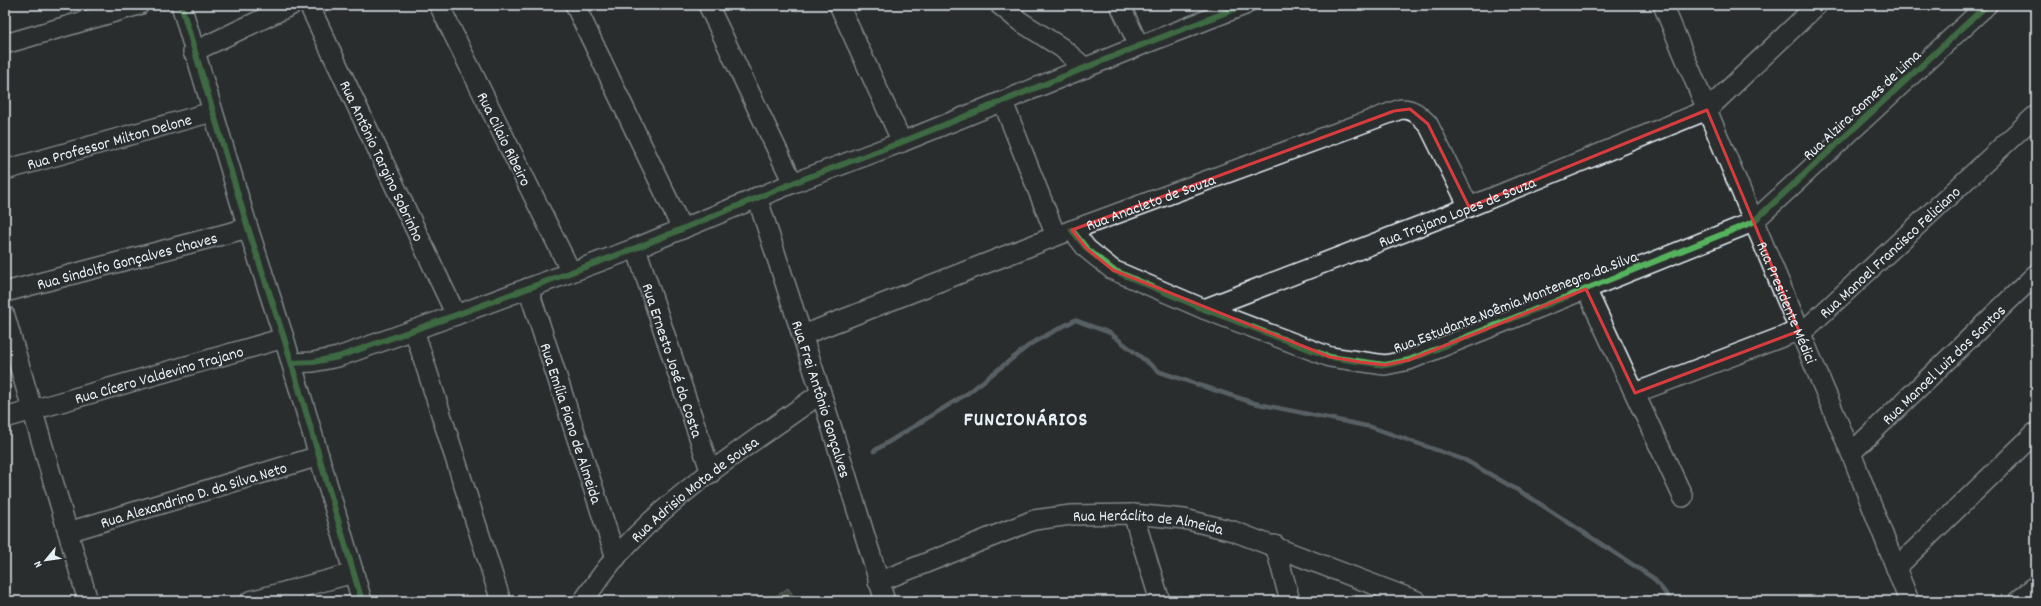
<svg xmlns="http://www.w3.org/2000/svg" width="2041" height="606" viewBox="0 0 2041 606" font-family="Dekko,sans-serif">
<rect width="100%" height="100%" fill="#2a2d2e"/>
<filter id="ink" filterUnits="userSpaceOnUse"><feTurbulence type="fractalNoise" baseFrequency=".025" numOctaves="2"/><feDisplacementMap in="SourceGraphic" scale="8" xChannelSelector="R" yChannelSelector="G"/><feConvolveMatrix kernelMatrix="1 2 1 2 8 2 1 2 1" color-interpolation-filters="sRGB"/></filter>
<g filter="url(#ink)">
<!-- green -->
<path fill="#5e6d54" stroke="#a3afa6" d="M788 588 797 601H769Z"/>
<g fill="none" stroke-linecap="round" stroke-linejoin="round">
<!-- stream -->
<path stroke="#8e9da9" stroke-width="4.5" d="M874 451 968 393 1032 343 1075 320 1110 333 1160 372 1254 403 1371 427 1465 460 1528 496 1653 578 1672 601"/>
<!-- minor casing -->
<g stroke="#e8f1f8" stroke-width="22">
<g id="minor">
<path d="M181 5 248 228 284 338 362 601"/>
<path id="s1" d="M309 5 456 315"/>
<path id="s2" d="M439 5 571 272"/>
<path d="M575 5 682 229"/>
<path d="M708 5 793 183"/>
<path d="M839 5 902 142"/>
<path d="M1000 5 1018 20 1062 48 1085 68"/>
<path d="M1120 5 1139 46"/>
<path id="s3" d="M1663 5 1851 453 1909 601"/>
<path d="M5 44 139 5"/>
<path d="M193 52 292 5"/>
<path d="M1003 102 1056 236"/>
<path id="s4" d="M5 170 212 112"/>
<path id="s5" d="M757 197 821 393 885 601"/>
<path d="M1072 230 1087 249 1113 270 1204 309 1330 357 1385 365 1409 360 1753 222 1987 5"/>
<path id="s6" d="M636 248 711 473"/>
<path id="s7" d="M528 288 616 558"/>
<path d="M1586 289 1683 497"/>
<path id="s8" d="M5 292 248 228"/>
<path id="s9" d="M1204 309 1469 207 1707 110 1817 5"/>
<path d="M5 316 88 601"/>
<path d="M414 330 501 601"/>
<path id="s10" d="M803 335 1056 236 1401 109C1414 109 1419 115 1428 124L1469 207"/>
<path d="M292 363 313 362 338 357 456 315 636 248 793 183 902 142 1139 46 1245 5"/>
<path id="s11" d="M1635 393 1808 327 2036 115"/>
<path id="s12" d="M5 418 284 338"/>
<path id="s13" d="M1851 453 2036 274"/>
<path d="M1133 514 1160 601"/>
<path id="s14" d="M68 532 319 456"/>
<path d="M1275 545 1290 601"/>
<path d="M1896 568 2036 432"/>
<path id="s15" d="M878 582 1034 520 1071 515 1133 514 1184 519 1233 531 1417 601"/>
<path d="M250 601 354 573"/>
<path id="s16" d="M583 601C594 586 604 571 616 557 674 491 751 444 821 393"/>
<path d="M2018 601 2036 585"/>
</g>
</g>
<!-- minor -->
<use href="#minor" stroke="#2a2d2e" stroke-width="19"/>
<!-- cycleway casing -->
<g stroke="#2a2d2e" stroke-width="8">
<path id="cycleway" d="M181 5 248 228 284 338 362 601
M1072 230 1087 249 1113 270 1204 309 1330 357 1385 365 1409 360 1753 222 1987 5
M292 363 313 362 338 357 456 315 636 248 793 183 902 142 1139 46 1245 5"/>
</g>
<!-- cycleway -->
<use href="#cycleway" stroke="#56b35d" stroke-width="6"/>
</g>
</g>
<!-- marked area -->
<path d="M0 0H2041V606H0ZM1410 109 1428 124 1469 207 1707 110 1799 331 1635 393 1586 289 1409 360 1385 365 1360 362 1330 357 1113 270 1087 249 1072 230 1394 111Z" fill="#2a2d2e" fill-opacity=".55" fill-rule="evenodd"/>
<path fill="none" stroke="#d83c3d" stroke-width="3" stroke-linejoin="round" d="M1410 109 1428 124 1469 207 1707 110 1799 331 1635 393 1586 289 1409 360 1385 365 1360 362 1330 357 1113 270 1087 249 1072 230 1394 111Z"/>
<g text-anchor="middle" stroke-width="3" stroke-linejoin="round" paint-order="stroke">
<!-- street labels -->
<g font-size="16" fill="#e8f1f8" stroke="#2a2d2e">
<text transform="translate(1861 104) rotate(-43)" y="6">Rua Alzira Gomes de Lima</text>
<text dy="6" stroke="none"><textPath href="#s2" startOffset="149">Rua Cilaio Ribeiro</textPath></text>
<text dy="6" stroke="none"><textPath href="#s4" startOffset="108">Rua Professor Milton Delone</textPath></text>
<text dy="6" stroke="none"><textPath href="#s1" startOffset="172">Rua Antônio Targino Sobrinho</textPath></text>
<text dy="6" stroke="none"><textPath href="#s10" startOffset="372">Rua Anacleto de Souza</textPath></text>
<text dy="6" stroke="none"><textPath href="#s9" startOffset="271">Rua Trajano Lopes de Souza</textPath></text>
<text dy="6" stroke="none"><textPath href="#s11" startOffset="296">Rua Manoel Francisco Feliciano</textPath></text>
<text dy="6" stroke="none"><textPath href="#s8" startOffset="126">Rua Sindolfo Gonçalves Chaves</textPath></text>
<text transform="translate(1515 301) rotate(-21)" y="6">Rua Estudante Noêmia Montenegro da Silva</text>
<text dy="6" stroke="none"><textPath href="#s3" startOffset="322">Rua Presidente Médici</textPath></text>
<text dy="6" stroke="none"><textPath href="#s6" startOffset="118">Rua Ernesto José da Costa</textPath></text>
<text dy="6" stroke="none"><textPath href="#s13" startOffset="128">Rua Manoel Luiz dos Santos</textPath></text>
<text dy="6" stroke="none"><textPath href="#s12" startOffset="160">Rua Cícero Valdevino Trajano</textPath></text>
<text dy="6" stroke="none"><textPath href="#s5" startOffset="212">Rua Frei Antônio Gonçalves</textPath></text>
<text dy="6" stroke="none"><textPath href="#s7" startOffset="142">Rua Emília Piano de Almeida</textPath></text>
<text dy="6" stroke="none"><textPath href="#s16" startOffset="159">Rua Adrisio Mota de Sousa</textPath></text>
<text dy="6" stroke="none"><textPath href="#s14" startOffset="131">Rua Alexandrino D. da Silva Neto</textPath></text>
<text dy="6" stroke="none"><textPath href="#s15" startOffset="283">Rua Heráclito de Almeida</textPath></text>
</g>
<!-- district labels -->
<g font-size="20" font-weight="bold" letter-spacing="1" fill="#e8f1f8" stroke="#2a2d2e">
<text x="1026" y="425">FUNCIONÁRIOS</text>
</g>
</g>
<!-- margin -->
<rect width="2041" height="606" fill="none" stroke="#2a2d2e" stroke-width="20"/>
<rect x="10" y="10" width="2021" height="586" fill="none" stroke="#e8f1f8" stroke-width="1.5" filter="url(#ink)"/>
<!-- north arrow -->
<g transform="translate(46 560) rotate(241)" stroke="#2a2d2e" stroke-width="3" paint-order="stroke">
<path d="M0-3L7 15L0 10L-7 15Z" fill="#e8f1f8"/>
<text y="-6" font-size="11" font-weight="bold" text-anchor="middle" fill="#e8f1f8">N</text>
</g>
</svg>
